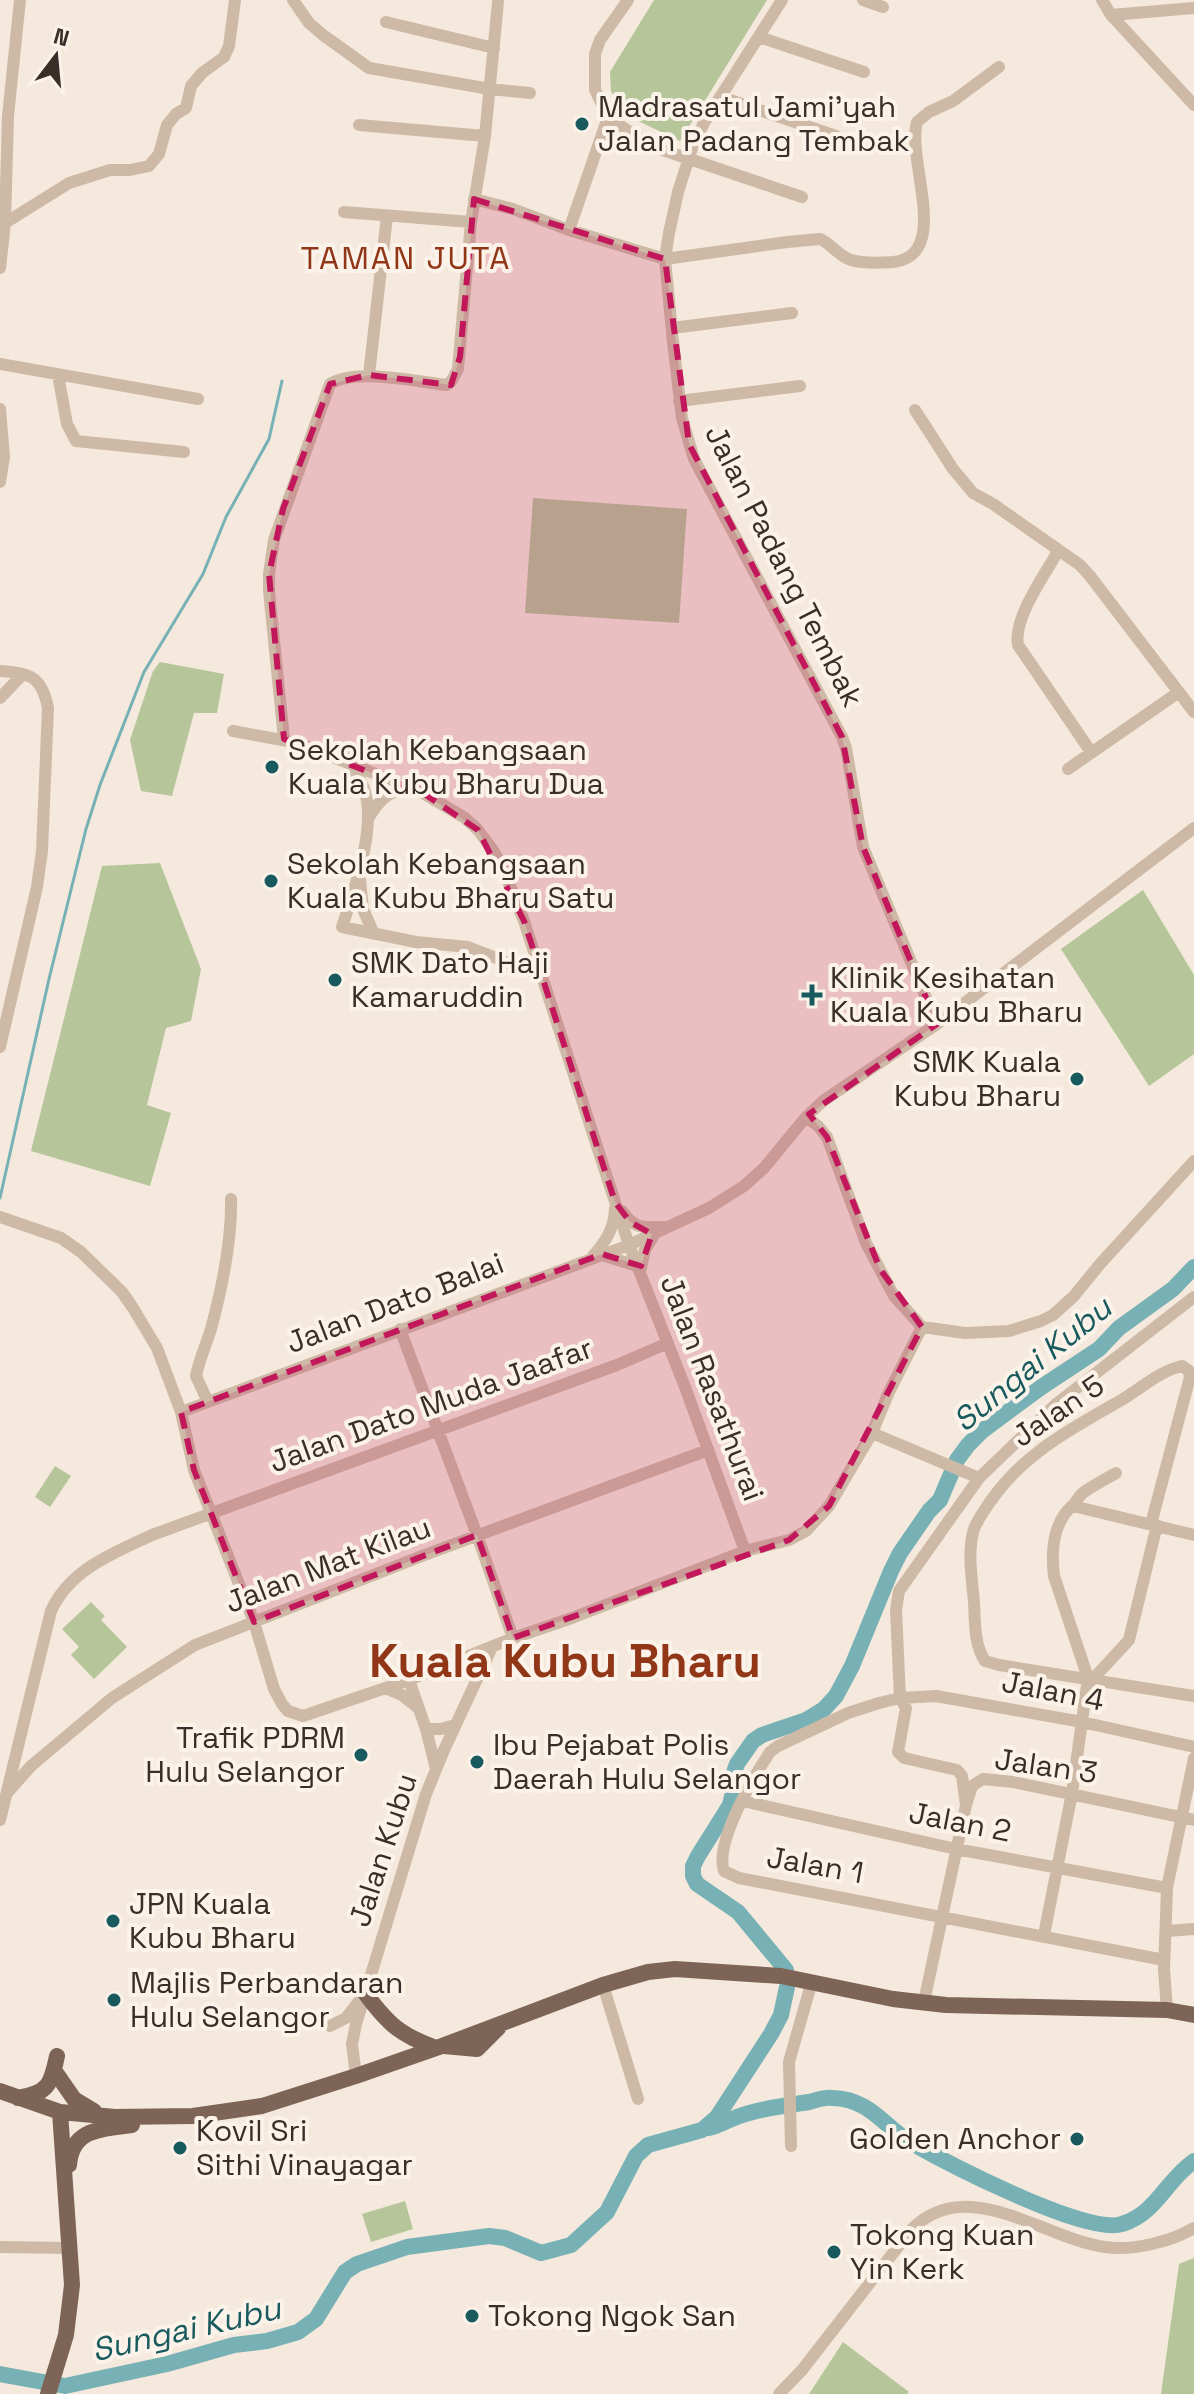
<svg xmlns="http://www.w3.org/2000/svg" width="1194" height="2394" viewBox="0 0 1194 2394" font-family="'Space Grotesk',sans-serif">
<rect width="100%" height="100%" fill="#f4e9dc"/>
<!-- green -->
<path fill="#b6c59a" d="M654 0H767L680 141 632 118 618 105 611 91 610 72Z
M533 498 687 509 679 623 525 613Z
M160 662 224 674 217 713H194L172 796 141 791 130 740 153 671Z
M160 863 201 969 191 1021 166 1028 147 1105 171 1113 150 1186 31 1151 102 866Z
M1143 890 1194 975V1054L1149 1086 1061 949Z
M55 1466 71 1476 50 1507 35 1497Z
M91 1602 105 1616 101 1620 127 1647 94 1679 71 1655 79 1647 62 1629Z
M405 2201 413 2229 371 2242 362 2214Z
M1194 2258V2394H1161L1179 2264Z
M843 2342 909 2392 907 2394H809Z"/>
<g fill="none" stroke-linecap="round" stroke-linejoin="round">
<!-- stream -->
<path stroke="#78b1b5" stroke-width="3" d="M0 1198 49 979 86 829 100 785 144 672 203 574 226 517 269 439 282 381"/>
<!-- river -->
<path stroke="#78b1b5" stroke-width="16" d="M786 1970 738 1912 697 1884 693 1876V1866L698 1856 730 1805 733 1792 732 1778 737 1764 753 1741 762 1735 806 1720 824 1709 836 1696 852 1666 891 1571 900 1553 929 1511 940 1500 957 1460 968 1445 982 1431 1040 1388 1099 1349 1119 1328 1173 1289 1194 1267
M709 2128C718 2126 724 2122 732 2119 755 2109 784 2106 809 2102 816 2100 825 2097 832 2098 871 2099 883 2126 910 2142 945 2162 1087 2236 1122 2224 1157 2213 1166 2180 1194 2161
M0 2374 65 2386 167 2364 234 2345 267 2341 298 2332 316 2319 345 2272 357 2264 407 2247 489 2236 505 2238 541 2253 571 2245 607 2212 636 2156 648 2145 702 2130 717 2117 771 2034 781 2015 787 1987"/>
<!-- minor -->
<path stroke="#ceb9a6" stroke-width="12" d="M293 0 309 23 323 35 369 68 490 89 530 93
M628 0 600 40 595 54V90L608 117 648 145 802 197
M782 0 705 121 693 145 678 192 669 233 665 259 673 342 682 418 694 459 842 737 846 748 863 847 937 1024
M863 0 883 7
M1102 0 1111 15 1194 105
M1111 15 1194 8
M386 22 494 48
M759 37 864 72
M721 97 836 136
M359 125 485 136
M474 199 513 209 569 230 665 259 787 242 820 239C832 244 838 256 851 260 864 264 880 263 894 262 952 254 906 160 917 122L929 112 953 101 999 67
M344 212 471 222
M5 223 69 183 110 170H130L149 166 159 154 167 125 176 114 186 108 191 86 202 73 224 57 229 46 235 0
M569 230 608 117
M0 268 5 223 8 116 20 0
M672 328 792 313
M0 364 198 399
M58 375 67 424 76 441 184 452
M369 375 387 216
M679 401 800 386
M0 409 4 457 0 482
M915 410 953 469 973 493 993 504 1080 565 1090 576 1194 712
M1058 551C1045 575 1013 618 1018 645L1091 752
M0 671C31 673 42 677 48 708L42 851 37 887 0 1047
M0 698 23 674
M233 731 298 743 423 793 465 818 478 830 493 850 502 866 524 921 629 1245 685 1387 745 1551
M284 739 269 591V574L274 540 330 384C354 368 416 381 446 385L451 382 458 369 471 222 485 136 498 2
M350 764C356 773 363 782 365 792 376 830 354 890 342 927L416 942 468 947 540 975
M1068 769 1179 692
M368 819C378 801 388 792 407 787
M360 880 363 909 374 934
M806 1117 818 1126 827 1137 866 1243 894 1296 922 1327 965 1333 1009 1331 1041 1321 1053 1315 1074 1296 1100 1264 1194 1161
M622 1211C635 1230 643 1227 664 1227
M0 1217 61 1238 81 1252 122 1292 133 1308 157 1348 181 1412 194 1470 254 1622 274 1689 282 1704 288 1711 303 1716 409 1680 513 1638 572 1618 745 1551 789 1540 806 1531 829 1506 872 1433 889 1392 922 1327
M602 1255 637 1266
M593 1256C606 1241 614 1229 615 1209
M640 1272 645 1250 654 1235
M400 1329 477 1535 513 1638
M208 1402 196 1376C199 1360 206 1345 211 1329 222 1288 232 1242 231 1199
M181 1412 629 1245 709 1208 744 1186 764 1168 806 1117 823 1101 937 1024 1194 828
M872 1433 979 1478
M1073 1506 1194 1535
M1151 1524 1190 1377 1189 1371 1182 1366C1159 1371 1138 1391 1118 1402 1069 1430 1022 1455 990 1502 984 1511 978 1519 974 1529 967 1551 972 1579 974 1602 975 1621 974 1645 985 1661L999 1665 1194 1696
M1093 1679 1129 1640 1157 1525
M409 1680 426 1729 436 1769
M385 1688 402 1695 417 1707
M426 1729H441L455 1725
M8 1792 31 1766 112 1698 195 1645 422 1556 708 1450
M743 1801 956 1849 1167 1888
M966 1805 962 1776 957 1770 904 1758 898 1752 906 1708 900 1698 896 1610 899 1591 979 1478 1055 1405 1194 1297
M0 1820 51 1611C70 1569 114 1553 152 1535L617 1365 668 1343
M1167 1931 1194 1929
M1044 1935 1072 1793 1088 1678 1054 1576C1051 1552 1053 1523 1072 1506 1077 1502 1078 1496 1084 1492 1094 1485 1106 1479 1116 1473
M1164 1960 739 1878 724 1871C714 1843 754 1776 770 1752L778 1746 848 1713 879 1703 900 1698 936 1696 1082 1722 1194 1747
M603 1985 638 2099
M924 2002 966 1805 972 1786 983 1779 1013 1782 1194 1820
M1167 2010 1164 1969 1167 1888 1194 1758
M330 2026 346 2018 360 2000
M356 2076 352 2044 356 2024 426 1794 444 1750 492 1647
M791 2146 789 2062 812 1981
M0 2247 69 2248
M779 2394 802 2370 911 2230C967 2173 1042 2238 1105 2247 1133 2251 1170 2242 1194 2228"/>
<!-- major -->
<path stroke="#7d6457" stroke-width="16" d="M365 1993C388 2024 400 2035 436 2048
M444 2046 477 2049 499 2027
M56 2073 74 2099 94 2111
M0 2091 60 2112 115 2117 193 2116 262 2106 356 2076 442 2046 603 1985 648 1972 675 1969 781 1976 893 1999 946 2005 1167 2010 1194 2015
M18 2098C48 2093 51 2085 57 2056
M69 2165C72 2128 102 2129 132 2125
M48 2394 66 2335 72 2285 60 2112"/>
</g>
<!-- marked area -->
<path fill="#c2185b" fill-opacity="0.2" stroke="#c2185b" stroke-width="6" stroke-dasharray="16 10" stroke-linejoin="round" d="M474 199 665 259 689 444 842 737 863 847 937 1024 809 1114 827 1137 880 1269 922 1327 829 1506 789 1540 513 1638 477 1535 254 1622 194 1470 181 1412 602 1254 641 1266 652 1234 630 1222 615 1202 524 921 478 830 423 793 284 739 269 574 283 509 330 384 369 375 451 385 460 357Z"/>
<!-- markers -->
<g fill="#195a5f" stroke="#fbf3e9" stroke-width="3">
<circle cx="582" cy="124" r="8"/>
<circle cx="272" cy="767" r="8"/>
<circle cx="271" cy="881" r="8"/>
<circle cx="335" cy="980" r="8"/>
<path d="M808 983h8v8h8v8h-8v8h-8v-8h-8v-8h8z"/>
<circle cx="1077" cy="1079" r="8"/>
<circle cx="361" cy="1755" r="8"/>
<circle cx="477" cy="1762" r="8"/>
<circle cx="113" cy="1921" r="8"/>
<circle cx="114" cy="2000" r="8"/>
<circle cx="1077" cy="2139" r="8"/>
<circle cx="180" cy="2148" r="8"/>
<circle cx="834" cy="2252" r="8"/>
<circle cx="472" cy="2316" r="8"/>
</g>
<g text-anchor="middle" stroke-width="8" stroke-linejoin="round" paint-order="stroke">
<!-- poi labels -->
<g font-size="30" fill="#392e28" stroke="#fbf3e9" text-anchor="start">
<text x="598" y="117">Madrasatul Jami'yah<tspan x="598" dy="34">Jalan Padang Tembak</tspan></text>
<text x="288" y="760">Sekolah Kebangsaan<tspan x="288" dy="34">Kuala Kubu Bharu Dua</tspan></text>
<text x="287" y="874">Sekolah Kebangsaan<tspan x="287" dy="34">Kuala Kubu Bharu Satu</tspan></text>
<text x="351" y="973">SMK Dato Haji<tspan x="351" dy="34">Kamaruddin</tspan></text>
<text x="830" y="988">Klinik Kesihatan<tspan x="830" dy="34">Kuala Kubu Bharu</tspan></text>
<text x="1061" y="1072" text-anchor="end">SMK Kuala<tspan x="1061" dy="34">Kubu Bharu</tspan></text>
<text x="345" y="1748" text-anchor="end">Trafik PDRM<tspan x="345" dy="34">Hulu Selangor</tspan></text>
<text x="493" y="1755">Ibu Pejabat Polis<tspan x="493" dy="34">Daerah Hulu Selangor</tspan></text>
<text x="129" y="1914">JPN Kuala<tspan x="129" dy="34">Kubu Bharu</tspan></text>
<text x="130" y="1993">Majlis Perbandaran<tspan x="130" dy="34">Hulu Selangor</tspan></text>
<text x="196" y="2141">Kovil Sri<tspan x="196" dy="34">Sithi Vinayagar</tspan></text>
<text x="1061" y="2149" text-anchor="end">Golden Anchor</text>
<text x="850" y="2245">Tokong Kuan<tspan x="850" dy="34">Yin Kerk</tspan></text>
<text x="488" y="2326">Tokong Ngok San</text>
</g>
<!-- street labels -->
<g font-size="30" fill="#392e28" stroke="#fbf3e9">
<text transform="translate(784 566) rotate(63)" y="10">Jalan Padang Tembak</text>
<text transform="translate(395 1303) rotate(-21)" y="10">Jalan Dato Balai</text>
<text transform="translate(712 1388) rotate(69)" y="10">Jalan Rasathurai</text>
<text transform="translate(431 1405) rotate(-20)" y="10">Jalan Dato Muda Jaafar</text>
<text transform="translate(1058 1411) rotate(-34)" y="10">Jalan 5</text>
<text transform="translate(328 1565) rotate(-21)" y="10">Jalan Mat Kilau</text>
<text transform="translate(1053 1691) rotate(11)" y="10">Jalan 4</text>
<text transform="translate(1046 1766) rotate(8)" y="10">Jalan 3</text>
<text transform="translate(960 1822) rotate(11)" y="10">Jalan 2</text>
<text transform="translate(383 1850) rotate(-72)" y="10">Jalan Kubu</text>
<text transform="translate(815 1865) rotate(10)" y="10">Jalan 1</text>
</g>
<!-- neighbourhood labels -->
<g font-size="32" letter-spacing="2" fill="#913718" stroke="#fbf3e9">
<text x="406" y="269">TAMAN JUTA</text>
</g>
<!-- water labels -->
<g font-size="32" font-style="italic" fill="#195a5f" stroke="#fbf3e9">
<text transform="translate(1032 1364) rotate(-39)" y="11">Sungai Kubu</text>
<text transform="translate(186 2329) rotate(-13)" y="11">Sungai Kubu</text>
</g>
<!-- town labels -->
<g font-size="46" font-weight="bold" fill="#913718" stroke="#fbf3e9">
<text x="565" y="1677">Kuala Kubu Bharu</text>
</g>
</g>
<!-- north arrow -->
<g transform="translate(56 56) rotate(16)" stroke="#fbf3e9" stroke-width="6" paint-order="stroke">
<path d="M0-6L14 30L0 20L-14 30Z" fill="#392e28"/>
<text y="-12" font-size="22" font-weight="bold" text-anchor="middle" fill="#392e28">N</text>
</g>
</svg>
